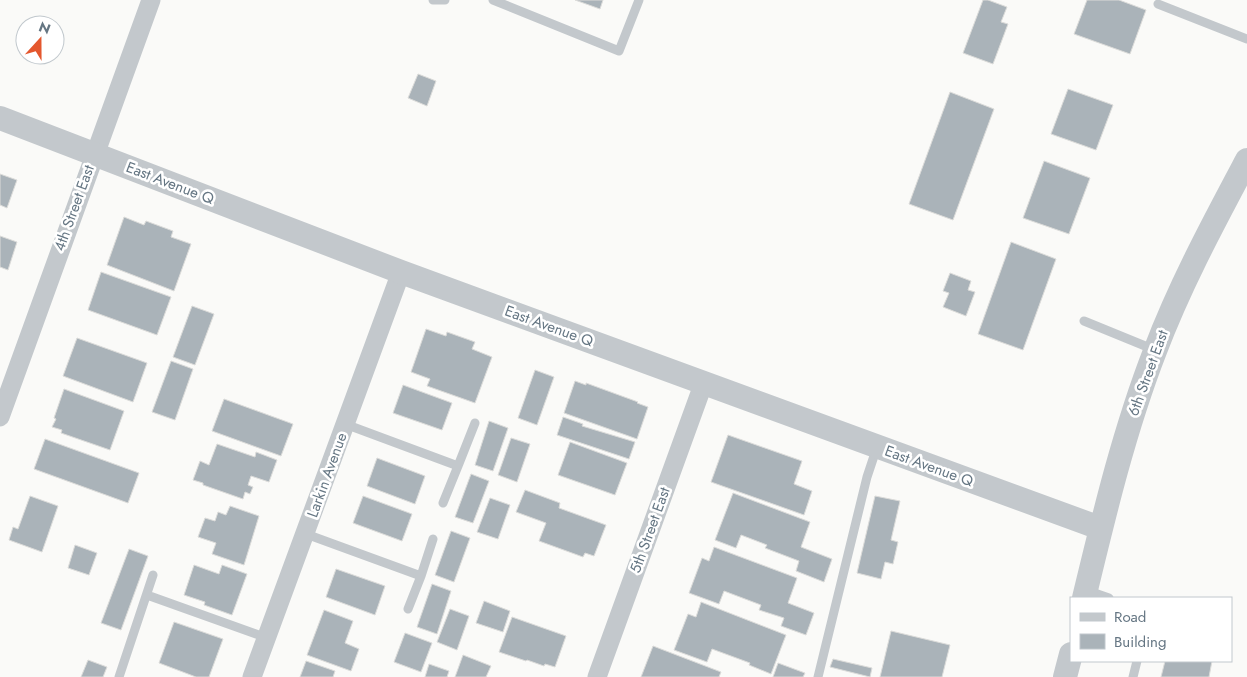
<svg xmlns="http://www.w3.org/2000/svg" width="1247" height="677" viewBox="0 0 1247 677" font-family="Jost,sans-serif">
<rect width="100%" height="100%" fill="#fafaf8"/>
<!-- building -->
<path fill="#aab3b9" stroke="#dcdcda" d="M575 0H603L600 9Z
M983 0H988L1007 7 1001 22 1008 24 993 64 963 53Z
M1087 0H1119L1146 10 1130 54 1074 34Z
M418 74 436 81 427 106 408 98Z
M1068 89 1113 105 1096 150 1051 134Z
M950 92 994 109 953 220 909 204Z
M1044 161 1090 178 1069 234 1023 218Z
M0 174 17 180 7 208 0 205Z
M124 217 144 225 146 221 173 231 171 237 191 244 174 291 107 265Z
M0 236 17 242 8 270 0 267Z
M1011 242 1056 259 1023 350 978 334Z
M101 272 171 297 157 335 88 310Z
M950 273 971 281 968 290 975 292 966 316 943 307 949 293 943 291Z
M192 306 214 314 195 365 173 357Z
M426 329 446 336 447 332 475 342 472 349 492 357 475 403 427 386 430 379 411 372Z
M77 338 147 363 133 402 63 376Z
M171 361 193 369 175 420 152 412Z
M535 370 554 377 537 425 518 418Z
M575 381 586 385V383L638 402 637 403 648 407 637 439 564 413Z
M403 385 452 403 442 430 393 413Z
M64 389 124 411 110 450 61 433 62 430 52 427 56 419 54 418Z
M224 399 293 424 281 456 212 431Z
M563 417 583 424 582 426 635 442 629 459 557 435Z
M489 421 508 428 493 471 475 465Z
M728 435 802 461 794 484 812 491 804 515 711 482Z
M511 438 530 444 517 482 498 475Z
M45 439 139 473 128 503 34 469Z
M570 442 627 463 615 495 558 475Z
M217 444 255 457 256 452 277 460 269 482 251 476 248 485 253 487 250 494 245 492 243 499 203 485V483L193 480 200 461 209 465Z
M377 458 425 476 415 504 367 486Z
M471 474 489 481 473 523 455 517Z
M525 490 560 503 559 508 606 525 594 556 585 553 583 557 539 541 546 523 516 512Z
M733 493 810 522 801 547 832 559 824 582 796 571 799 561 765 548 767 545 741 535 736 548 715 540Z
M30 496 58 506 42 552 9 540 13 527 18 529Z
M363 496 412 514 402 541 353 523Z
M875 496 900 501 891 540 898 542 893 564 885 562 881 579 857 573Z
M490 498 510 505 498 539 477 532Z
M230 506 259 516 244 565 212 554 216 543 198 537 205 518 215 521 218 512 226 515Z
M451 531 470 538 454 582 435 575Z
M75 545 97 553 89 575 68 568Z
M714 547 797 578 788 603 814 613 806 635 781 626 784 618 759 610 761 605 724 591 719 604 689 593 702 558 709 561Z
M129 549 148 556 121 630 101 623Z
M194 565 219 574 222 565 247 574 232 615 204 605 205 602 184 595Z
M336 569 385 586 375 615 326 597Z
M432 584 451 591 437 634 417 627Z
M484 601 510 611 503 632 476 623Z
M701 602 786 635 771 674 749 665 750 663 712 649 707 662 674 650 688 614 696 617Z
M450 609 469 616 457 650 437 642Z
M324 610 353 621 345 643 359 649 351 671 307 655Z
M512 617 566 636 555 667 545 664 544 666 527 660 526 661 499 652Z
M174 622 223 639 209 677H196L159 663Z
M891 631 950 645 942 677H880Z
M405 633 432 643 421 672 394 662Z
M653 646 721 672 719 677H641Z
M463 655 491 666 486 677H455Z
M833 659 872 668 870 677 830 667Z
M88 660 107 667 103 677H81Z
M306 661 335 671 333 677H300Z
M1165 661H1212L1209 677H1161Z
M778 663 805 673 803 677H773Z
M429 664 449 671 447 677H425Z"/>
<g fill="none" stroke-linecap="round" stroke-linejoin="round">
<!-- service -->
<path stroke="#c3c8cc" stroke-width="9" d="M433 0H445
M493 0 619 51 639 0
M1158 4 1247 39
M1084 321 1155 350
M345 424 458 466 475 423
M443 503 458 466
M306 534 421 576 433 539
M1086 590 1109 598
M147 595 267 638
M408 609 421 576
M119 677 153 575
M818 677 867 477 877 447
M1133 677 1137 661"/>
<!-- minor -->
<path stroke="#c3c8cc" stroke-width="19" d="M0 417 151 0
M252 677 401 272
M597 677 704 382"/>
<!-- tertiary -->
<path stroke="#c3c8cc" stroke-width="24" d="M0 118 401 272 1100 528
M1084 598C1104 515 1124 431 1155 351 1180 285 1214 222 1247 160
M1065 677 1071 654"/>
</g>
<g text-anchor="middle" stroke-width="5" stroke-linejoin="round" paint-order="stroke">
<!-- street labels -->
<g font-size="15" fill="#657683" stroke="#fff">
<text transform="translate(170 183) rotate(21)" y="5">East Avenue Q</text>
<text transform="translate(74 208) rotate(-70)" y="5">4th Street East</text>
<text transform="translate(549 326) rotate(20)" y="5">East Avenue Q</text>
<text transform="translate(1148 373) rotate(-70)" y="5">6th Street East</text>
<text transform="translate(929 466) rotate(20)" y="5">East Avenue Q</text>
<text transform="translate(327 475) rotate(-70)" y="5">Larkin Avenue</text>
<text transform="translate(650 530) rotate(-70)" y="5">5th Street East</text>
</g>
</g>
<!-- legend -->
<rect x="1070" y="597" width="162" height="65" fill="#ffffff" stroke="#c1c8cd"/>
<rect x="1080" y="613" width="25" height="8" fill="#c3c8cc" stroke="#c1c8cd"/>
<text x="1114" y="622" font-size="15" fill="#657683">Road</text>
<rect x="1080" y="634" width="25" height="15" fill="#aab3b9" stroke="#c1c8cd"/>
<text x="1114" y="647" font-size="15" fill="#657683">Building</text>
<!-- north arrow -->
<g transform="translate(40 40) rotate(21)"><circle r="24" fill="#ffffff" stroke="#c1c8cd"/>
<path d="M0-4L9 19L0 12L-9 19Z" fill="#e4572e"/>
<text y="-8" font-size="14" font-weight="bold" text-anchor="middle" fill="#657683">N</text>
</g>
</svg>
